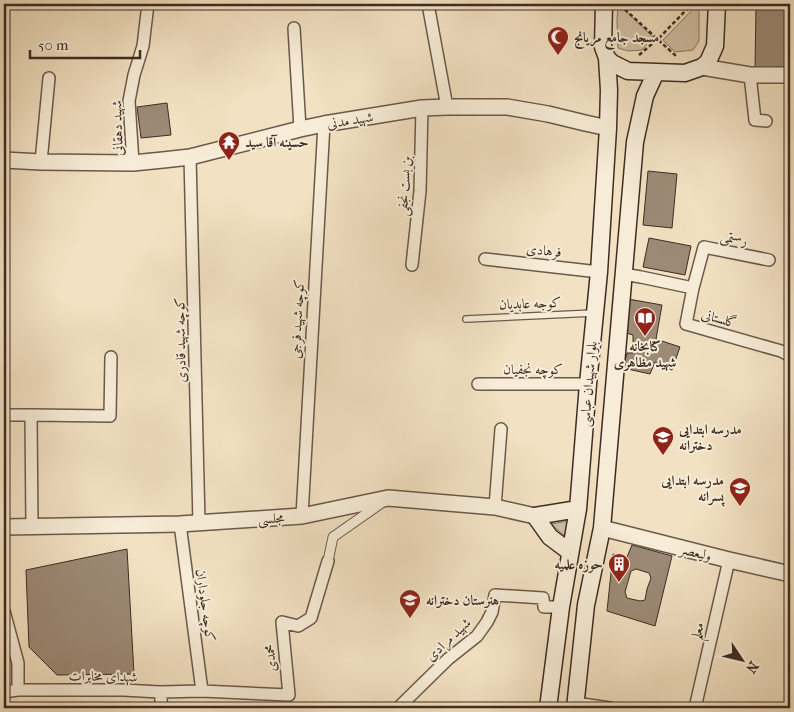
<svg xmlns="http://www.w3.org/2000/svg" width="794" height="712" viewBox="0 0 794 712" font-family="'IM FELL French Canon',Amiri,serif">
<rect width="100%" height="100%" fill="#f2e1c2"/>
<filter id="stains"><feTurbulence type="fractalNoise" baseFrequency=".004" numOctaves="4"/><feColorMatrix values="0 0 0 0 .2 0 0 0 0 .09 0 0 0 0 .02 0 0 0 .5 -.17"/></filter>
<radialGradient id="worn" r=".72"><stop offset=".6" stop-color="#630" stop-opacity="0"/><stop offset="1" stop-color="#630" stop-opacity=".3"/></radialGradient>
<!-- green -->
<path fill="#d3c2a7" stroke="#887765" d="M618 4 653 37 642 50 628 51 618 48 617 21Z
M698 4H699V41L693 50 675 52 663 40Z
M569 521 566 537 551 524Z"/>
<!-- building -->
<path fill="#9c8a76" stroke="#3e2c23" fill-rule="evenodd" d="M756 4H790V69H755Z
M167 103 171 135 141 138 137 107Z
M648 171 677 174 672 228 643 225Z
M649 238 691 246 685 275 643 267Z
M628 299 662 305 656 339 680 347 672 370 655 362 650 374 623 368 627 353H633V335L626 333Z
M632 545 672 556 655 626 607 611 613 554 627 557ZM636 569 649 573 651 578 647 589 645 600 640 601 627 598 625 592 631 571Z
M127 549 134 674 57 675 29 647 26 570Z"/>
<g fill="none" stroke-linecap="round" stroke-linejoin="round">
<!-- service casing -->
<g stroke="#6b594b" stroke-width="8">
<path id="service" d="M466 319 594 313"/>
</g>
<!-- pedestrian casing -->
<g stroke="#6b594b" stroke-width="11">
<path id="pedestrian" d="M328 561 333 537 383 502"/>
</g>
<!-- minor casing -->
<g stroke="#6b594b" stroke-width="14">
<path id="minor" d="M428 4 447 107
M294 28 300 129
M750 75 755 120 766 121
M190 157 199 522
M41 162 49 78
M133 163 129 101 134 75 143 46 148 4
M485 259 599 272
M412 265 420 191 422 108
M623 274 641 277 693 288 686 324 781 351 790 356
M693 288 704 247 769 260
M478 384H588
M4 415H31L32 527
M31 415 110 416 111 357
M495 507 501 429
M302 516 324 124
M180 524 202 691
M4 611 18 663V690
M4 692 18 690H123L160 692 202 691 289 695 282 622 298 626 311 618 328 561
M160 692 162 708
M575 703 610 708
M398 708 448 659 477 636 487 622 492 612 495 595 543 598 544 607H561
M695 708 729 560"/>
</g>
<!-- tertiary casing -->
<g stroke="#6b594b" stroke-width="18">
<path id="tertiary" d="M702 67 750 75H790
M4 160 41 162 133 163 163 160 190 157 300 129 324 124 422 108 447 107H507L548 114 585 123 608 128
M4 527 180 524 302 516 388 498 495 507 535 516
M602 528 729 560 790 574"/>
</g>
<!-- secondary casing -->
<g stroke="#3e2c23" stroke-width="19">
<path id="secondary" d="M604 4 603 47 607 58 612 63 628 71 685 73 702 67 708 62 715 46 717 4
M570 552 550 537 535 516 578 509
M548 708 561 607 578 509 588 384 599 272 608 128 609 90 607 58
M575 708 586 605 602 528 635 142 645 96 656 72"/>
</g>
<!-- path -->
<path stroke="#3e2c23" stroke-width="2.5" stroke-dasharray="4 2.5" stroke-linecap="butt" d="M651 4C657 8 663 7 669 4
M620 5 676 56
M639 55 658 39 692 4"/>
<!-- service -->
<use href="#service" stroke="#f7ecd7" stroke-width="5.5"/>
<!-- pedestrian -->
<use href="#pedestrian" stroke="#f7ecd7" stroke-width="9"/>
<!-- minor -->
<use href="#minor" stroke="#f7ecd7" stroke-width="11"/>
<!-- tertiary -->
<use href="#tertiary" stroke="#f7ecd7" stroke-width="15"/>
<!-- secondary -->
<use href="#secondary" stroke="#f7ecd7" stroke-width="16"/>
</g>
<!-- icons -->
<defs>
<g id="mosque-pin" transform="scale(1.125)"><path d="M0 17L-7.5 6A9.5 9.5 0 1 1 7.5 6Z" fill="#8f2418" stroke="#f7ecd7"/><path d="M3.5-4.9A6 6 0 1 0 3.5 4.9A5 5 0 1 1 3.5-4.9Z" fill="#fff"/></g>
<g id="temple-pin" transform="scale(1.125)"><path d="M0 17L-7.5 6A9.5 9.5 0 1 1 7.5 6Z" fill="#8f2418" stroke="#f7ecd7"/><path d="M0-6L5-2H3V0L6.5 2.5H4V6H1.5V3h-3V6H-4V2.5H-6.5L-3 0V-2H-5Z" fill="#fff"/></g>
<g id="library-pin" transform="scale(1.125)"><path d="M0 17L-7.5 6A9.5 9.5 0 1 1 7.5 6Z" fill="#8f2418" stroke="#f7ecd7"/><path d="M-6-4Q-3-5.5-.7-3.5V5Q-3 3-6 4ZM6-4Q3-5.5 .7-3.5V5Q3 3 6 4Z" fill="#fff"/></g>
<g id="school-pin" transform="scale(1.125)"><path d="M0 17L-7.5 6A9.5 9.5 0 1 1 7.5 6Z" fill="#8f2418" stroke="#f7ecd7"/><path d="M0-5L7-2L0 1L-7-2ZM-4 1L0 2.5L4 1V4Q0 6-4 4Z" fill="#fff"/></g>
<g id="building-pin" transform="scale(1.125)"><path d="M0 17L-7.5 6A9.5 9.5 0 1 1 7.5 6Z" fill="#8f2418" stroke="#f7ecd7"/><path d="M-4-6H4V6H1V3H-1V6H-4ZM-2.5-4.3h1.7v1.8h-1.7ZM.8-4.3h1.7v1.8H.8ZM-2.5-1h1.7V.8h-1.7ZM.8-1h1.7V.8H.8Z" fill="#fff"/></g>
</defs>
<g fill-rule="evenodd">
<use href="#mosque-pin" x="558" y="37"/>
<use href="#temple-pin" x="229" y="142"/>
<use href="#library-pin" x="645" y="318"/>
<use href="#school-pin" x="663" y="437"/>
<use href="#school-pin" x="740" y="488"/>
<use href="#building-pin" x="619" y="564"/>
<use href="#school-pin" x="410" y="600"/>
</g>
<g text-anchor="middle" stroke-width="4" stroke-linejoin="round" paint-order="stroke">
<!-- poi labels -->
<g font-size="14" font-weight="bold" fill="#3e2c23" stroke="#f7ecd7" text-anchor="start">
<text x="574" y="42">مسجد جامع مریانج</text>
<text x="245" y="147">حسینه آقا سید</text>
<text x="645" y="351" text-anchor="middle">کتابخانه<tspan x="645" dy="16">شهید مظاهری</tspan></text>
<text x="679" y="434">مدرسه ابتدایی<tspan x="679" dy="16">دخترانه</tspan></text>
<text x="724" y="485" text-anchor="end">مدرسه ابتدایی<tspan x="724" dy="16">پسرانه</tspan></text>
<text x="603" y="569" text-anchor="end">حوزه علمیه</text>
<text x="426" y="605">هنرستان دخترانه</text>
</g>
<!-- street labels -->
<g font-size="14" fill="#3e2c23" stroke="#f7ecd7">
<text transform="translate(350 120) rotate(-9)" y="5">شهید مدنی</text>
<text transform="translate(117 128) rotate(-92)" y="5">شهید دهقانی</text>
<text transform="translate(404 186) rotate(-86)" y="5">بن بست نجفی</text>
<text transform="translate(734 238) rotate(11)" y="5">رستمی</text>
<text transform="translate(544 250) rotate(6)" y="5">فرهادی</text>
<text transform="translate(530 303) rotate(-2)" y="5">کوجه عابدیان</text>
<text transform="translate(719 318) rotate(16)" y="5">گلستانی</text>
<text transform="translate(297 319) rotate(-87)" y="5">کوچه شهید فرجی</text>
<text transform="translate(180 340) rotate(-91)" y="5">کوچه شهید قادری</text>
<text x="533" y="374">کوچه نجفیان</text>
<text transform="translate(588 384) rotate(-85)" y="5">بلوار شهیدان عباسی</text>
<text transform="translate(271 518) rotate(-3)" y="5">مجلسی</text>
<text transform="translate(696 552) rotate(14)" y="5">ولیعصر</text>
<text transform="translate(206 605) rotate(82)" y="5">کوچه جلوداران</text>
<text transform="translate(697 631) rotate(-77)" y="5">معلم</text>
<text transform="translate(448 639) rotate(-43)" y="5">شهید مرادی</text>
<text transform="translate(270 658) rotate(-95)" y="5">محمدی</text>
<text transform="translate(103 676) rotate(1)" y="5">شهدای مخابرات</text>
</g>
</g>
<!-- margin -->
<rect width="794" height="712" fill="none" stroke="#f2e1c2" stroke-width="20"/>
<rect x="5" y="5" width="784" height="702" fill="none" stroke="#3e2c23" stroke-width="2.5"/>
<rect x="10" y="10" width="774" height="692" fill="none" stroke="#3e2c23"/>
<!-- north arrow -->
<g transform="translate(742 660) rotate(125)" stroke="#f7ecd7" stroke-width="4" paint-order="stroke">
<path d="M0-4L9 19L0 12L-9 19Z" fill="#3e2c23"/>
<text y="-8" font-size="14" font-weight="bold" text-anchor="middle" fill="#3e2c23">N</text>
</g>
<!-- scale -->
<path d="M30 50v8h110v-8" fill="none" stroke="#3e2c23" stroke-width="2.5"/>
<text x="38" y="50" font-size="15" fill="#3e2c23" stroke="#f7ecd7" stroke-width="4" paint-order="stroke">50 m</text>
<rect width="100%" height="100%" filter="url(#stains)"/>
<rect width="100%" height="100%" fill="url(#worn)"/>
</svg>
